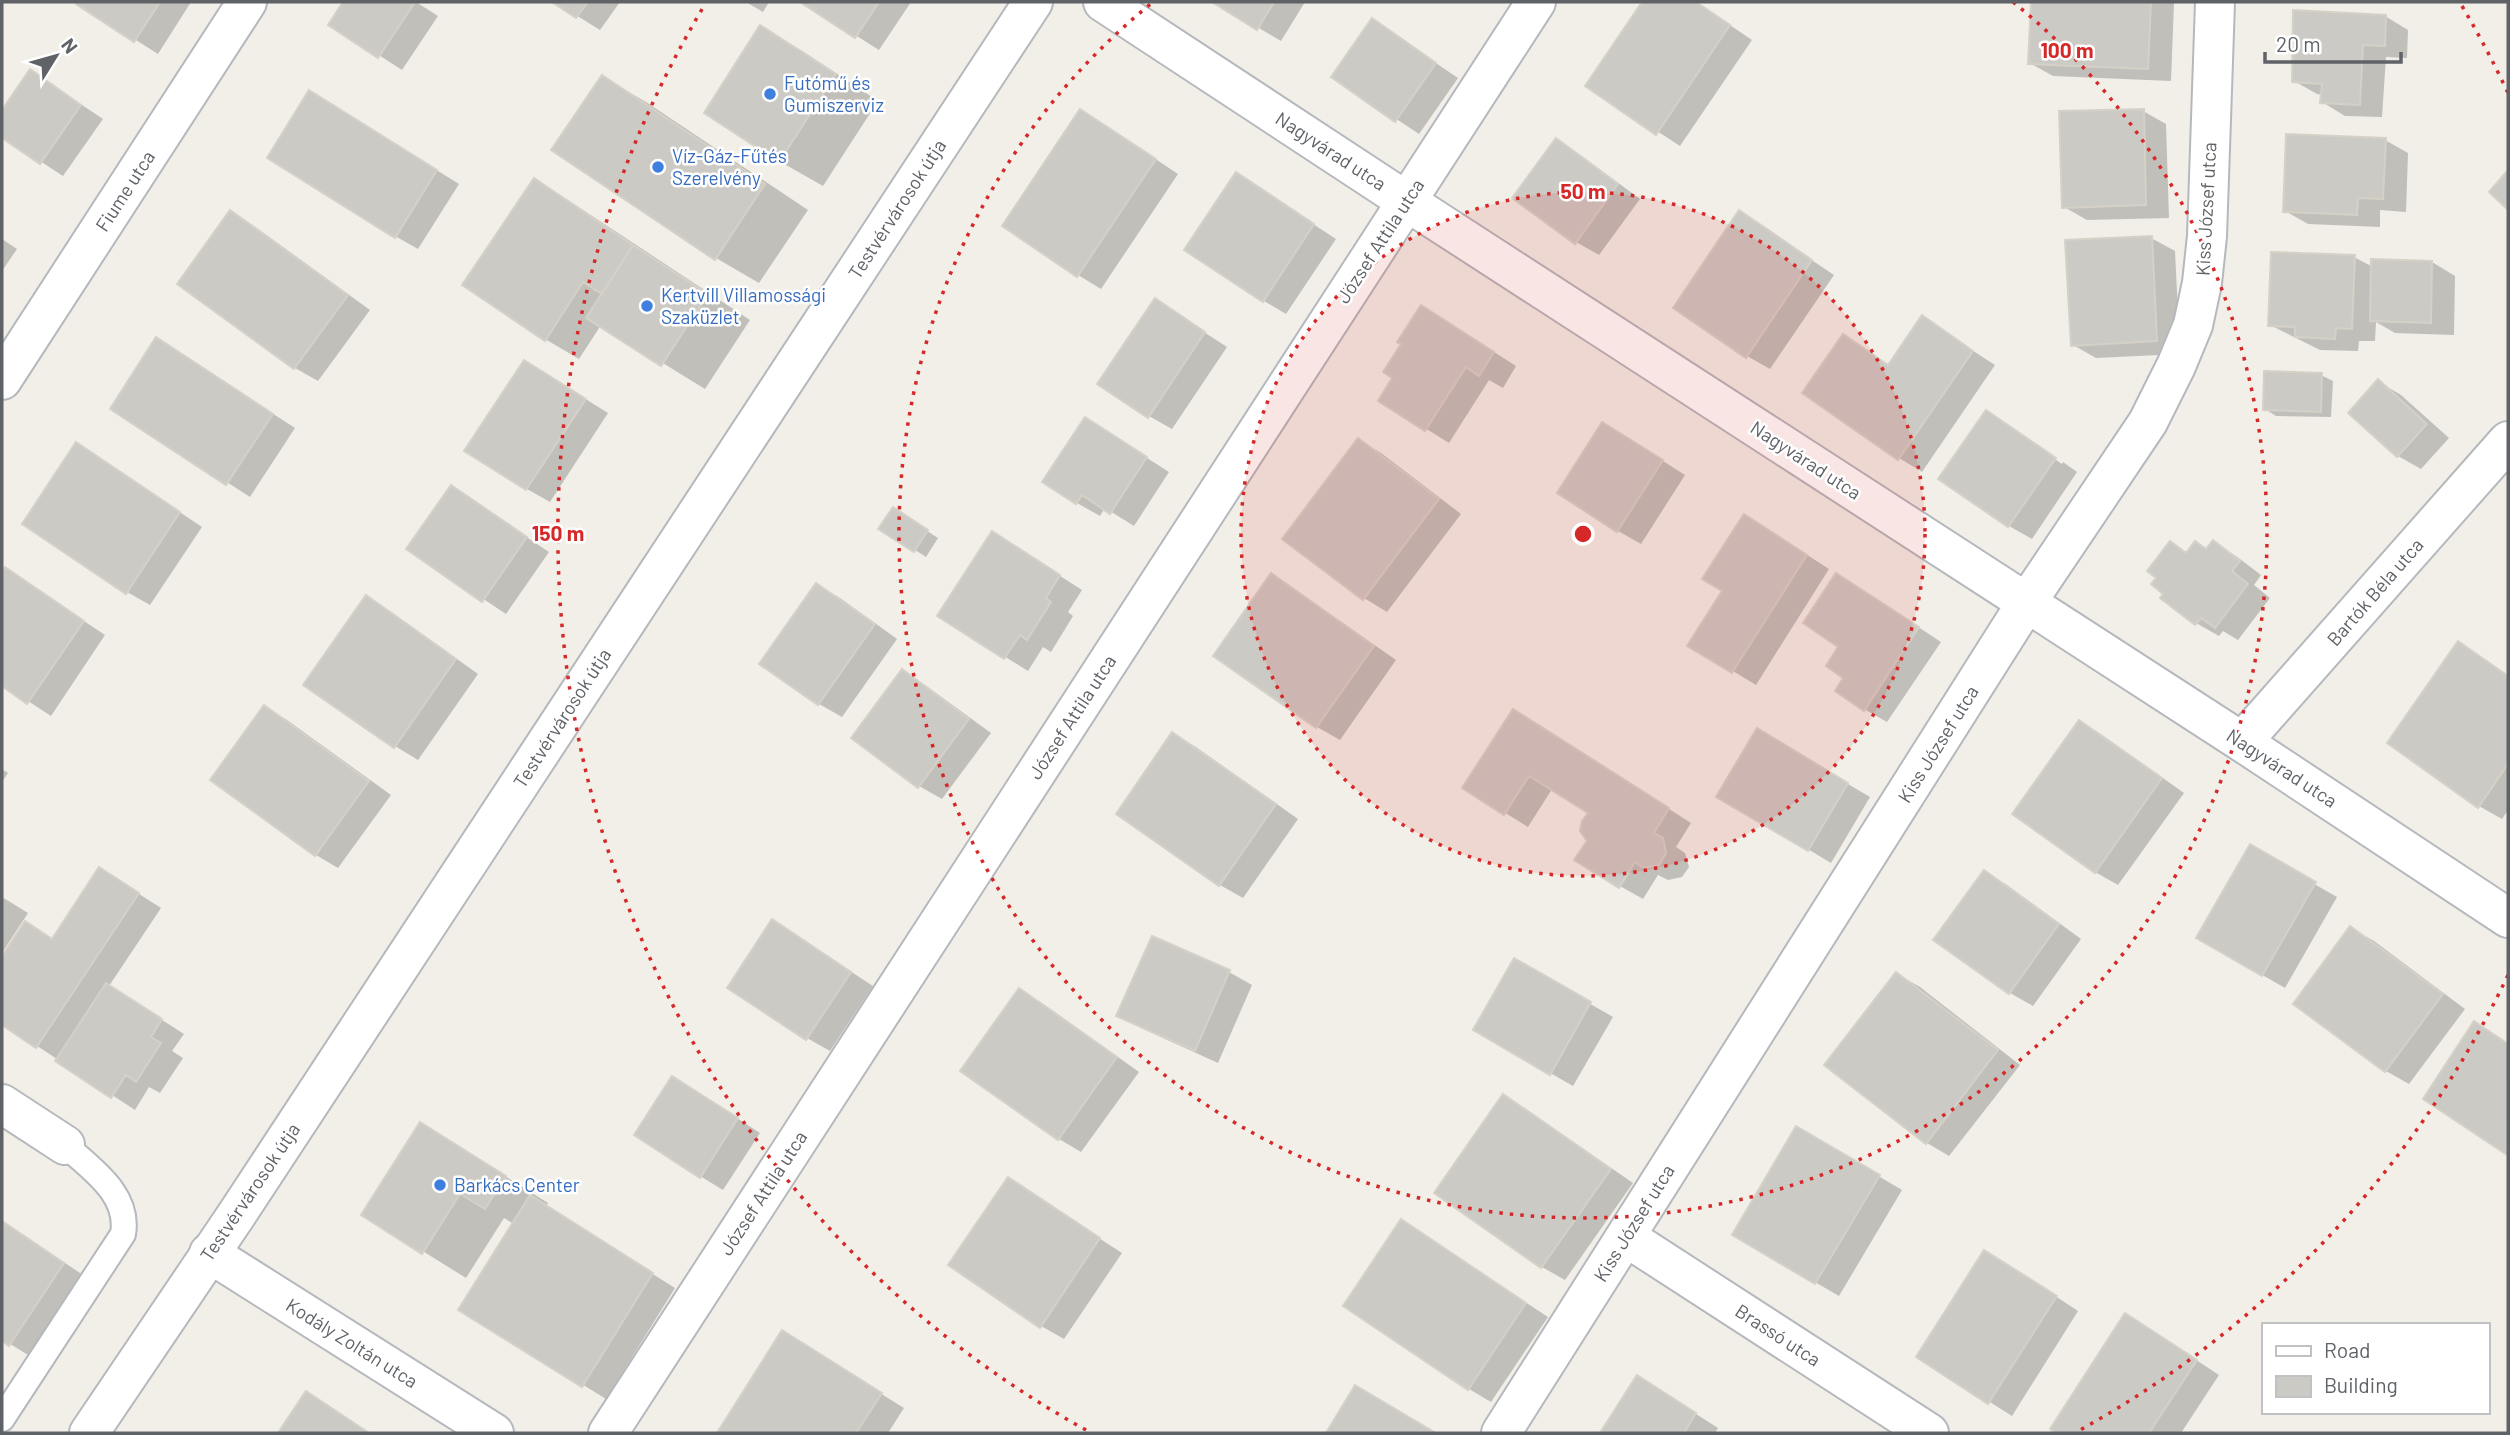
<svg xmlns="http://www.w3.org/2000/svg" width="2510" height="1435" viewBox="0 0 2510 1435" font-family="Barlow,sans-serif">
<rect width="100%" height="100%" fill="#f1efe8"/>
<!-- shadow -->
<path fill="#0003" d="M80 2H191L158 54 79 4Z
M345 2H416L438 16 402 70 331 24Z
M555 2H620L600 30Z
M746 2H769L763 12Z
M803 2H911L879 50Z
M1215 2H1305L1281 41Z
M1645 2H1696L1752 40 1680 146 1588 86Z
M2032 2H2172L2174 3 2171 81 2053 76 2030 63Z
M2385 16 2408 30 2407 58 2386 57 2382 117 2345 116 2322 102 2323 95 2317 94 2294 81Z
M1372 20 1458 78 1419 134 1333 77Z
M761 27 804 52 878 101 823 186 779 161Z
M31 71 103 119 63 176 2 136V113Z
M603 77 646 102 808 210 759 283 716 258Z
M332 105 459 184 418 249 395 236Z
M2143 111 2166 124 2169 218 2087 220 2064 207Z
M1103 124 1178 174 1101 289 1078 275Z
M1556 140 1579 154 1640 199 1599 255 1576 242Z
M2385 140 2408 153 2406 212 2380 210V227L2308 224 2285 211Z
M1236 174 1336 239 1286 314 1264 301Z
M534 181 568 200 750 320 705 389 601 325 579 359 545 339Z
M231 212 254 226 370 310 318 381 295 368 179 283Z
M1740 212 1834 275 1770 369 1747 356Z
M2151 238 2175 251 2180 354 2096 358 2073 345Z
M2 239 17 249 2 271Z
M2354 257 2373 267 2432 262 2455 276 2454 335 2395 333 2376 322 2375 341H2359L2358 351 2320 350 2270 325Z
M1156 301 1227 347 1172 429 1149 416Z
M1922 318 1995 365 1922 472 1899 458 1805 393 1844 336 1889 365Z
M1444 320 1516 366 1503 388 1489 380 1449 443 1380 400Z
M157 339 295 428 250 497 112 408Z
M547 375 608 413 550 502 527 489Z
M2321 375 2333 381 2331 417 2276 416 2265 409Z
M2379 382 2401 395 2449 438 2421 469 2398 456Z
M1987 412 2007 424V427L2062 464 2063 462 2077 472 2032 539 2009 526Z
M1086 419 1169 472 1134 526 1105 508 1100 516 1077 503Z
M1625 437 1685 475 1641 544 1618 531Z
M1359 440 1381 453 1461 514 1387 612 1364 598Z
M99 458 202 527 150 605 127 592Z
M451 487 549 552 506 614 408 549Z
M904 516 938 538 926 557 881 528Z
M1767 529 1829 569 1756 685 1690 645Z
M2213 542 2236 556 2261 575 2254 585 2270 598 2238 640 2223 631 2219 636 2196 623 2165 594 2159 577 2171 543 2188 553 2196 543 2207 550Z
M1015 547 1082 590 1068 612 1073 616 1051 652 1043 647 1028 671 939 616Z
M5 569 105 635 51 716 2 684V574Z
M1271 575 1294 589 1396 660 1340 740 1317 727 1215 655Z
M817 585 840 598 897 639 842 717 819 704 762 663Z
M1859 588 1941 642 1887 722 1864 709 1846 677 1841 647Z
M367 598 390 611 478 674 418 760 395 746Z
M2458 643 2508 675V810L2502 819 2479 806Z
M902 672 925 685 991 733 942 799 919 786Z
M265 707 287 720 391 795 338 868 316 855Z
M2079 722 2102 735 2184 793 2118 885 2095 872Z
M1536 724 1691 823 1676 847 1685 853 1689 867 1682 877 1668 880 1658 875 1643 899 1620 886 1589 841 1591 813 1552 789 1528 827 1465 788Z
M1758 731 1870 797 1831 863 1719 796Z
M1173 734 1196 747 1298 819 1243 898 1220 885 1118 813Z
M2 769 8 773 2 782Z
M2250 847 2337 897 2285 988 2198 938Z
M1984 872 2007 885 2081 939 2033 1006 2010 993 1936 939Z
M122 883 161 908 109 986 184 1034 172 1051 183 1058 160 1093 149 1087 135 1110 2 1023V956L3 957 26 923 54 940Z
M2 897 28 913 2 953Z
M773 921 873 986 830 1051 807 1038Z
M2351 928 2374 941 2465 1009 2409 1084 2386 1071 2295 1003Z
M1153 938 1229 972 1252 985 1218 1063 1141 1028 1118 1015Z
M1514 960 1613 1017 1573 1086 1475 1030Z
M1897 974 1920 987 2020 1065 1949 1156 1927 1143Z
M1019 990 1042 1003 1139 1072 1081 1152 1059 1139Z
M2475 1024 2508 1044V1154L2425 1099Z
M695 1091 760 1133 723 1190 700 1176Z
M1504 1096 1527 1110 1633 1183 1565 1280 1542 1267 1437 1193Z
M421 1124 548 1203 546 1207 675 1288 606 1399 461 1309 514 1224 504 1218 466 1278 363 1214Z
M1797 1128 1902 1190 1839 1296 1734 1235Z
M1008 1179 1122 1253 1064 1339 1041 1326Z
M2 1221 86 1277 33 1358 2 1339Z
M1424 1235 1548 1317 1491 1402 1469 1389Z
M2008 1265 2078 1311 2012 1416 1918 1357Z
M2149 1329 2219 1375 2181 1433H2059L2052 1428Z
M783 1333 904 1408 888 1433H719Z
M1638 1377 1718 1428 1715 1433H1602Z
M1356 1387 1379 1400 1433 1433H1328Z"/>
<!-- building -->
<path fill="#cccac5" stroke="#d6d1c6" stroke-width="2" d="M78 2H160L134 42 76 4Z
M343 2H415L378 58 328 25Z
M552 2H588L576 18Z
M800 2H879L855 38Z
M1212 2H1274L1257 30Z
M1642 2H1696L1730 25 1656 135 1585 86Z
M2031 2H2151L2148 69 2028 64Z
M2293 10 2386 15 2385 46 2363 45 2360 105 2320 103 2322 84 2292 82Z
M1372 18 1436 63 1395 122 1331 77Z
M760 25 836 74 779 162 704 113Z
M30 69 81 105 40 164 2 138V110Z
M602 75 765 184 715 260 551 150Z
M309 90 437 170 395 238 267 158Z
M1080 109 1156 159 1077 277 1002 226Z
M2144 109 2146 205 2062 208 2059 111Z
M2286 134 2386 138 2383 199 2358 198 2357 215 2283 212Z
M1556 138 1618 184 1575 244 1512 198Z
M2508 170V210L2489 192Z
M1236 172 1314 224 1263 302 1184 250Z
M534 178 633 245 602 294 583 282 545 341 462 285Z
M230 210 348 295 294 369 177 284Z
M1739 210 1812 260 1746 358 1673 308Z
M2152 236 2157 341 2071 346 2065 240Z
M633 245 708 294 661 366 586 318Z
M2271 252 2355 255 2352 329 2336 328 2335 339 2295 337V327L2268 326Z
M2371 259 2432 261 2431 323 2370 321Z
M1155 298 1205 332 1148 418 1097 384Z
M1421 305 1494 352 1479 376 1466 367 1425 431 1378 401 1392 378 1383 372 1401 344 1397 342Z
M1922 315 1973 351 1898 460 1802 393 1843 334 1888 365Z
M156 337 273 414 226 485 110 409Z
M524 360 586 399 526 490 464 451Z
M2264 371 2322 373 2321 412 2263 410Z
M2378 379 2427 424 2397 457 2348 413Z
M1986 410 2056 458 2008 527 1938 479Z
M1085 417 1147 457 1110 514 1082 495 1076 504 1042 482Z
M1602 422 1663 460 1617 532 1557 493Z
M1358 438 1439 499 1363 600 1282 539Z
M76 442 180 512 126 594 22 524Z
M451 485 527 537 482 602 406 549Z
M893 507 928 530 914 552 878 529Z
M1744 514 1807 555 1732 673 1687 646 1722 591 1702 579Z
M992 531 1060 575 1046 598 1051 602 1027 640 1020 635 1004 659 937 616Z
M2213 540 2240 561 2232 571 2248 584 2215 628 2201 618 2195 625 2160 598 2163 594 2151 584 2156 578 2147 571 2170 541 2186 553 2195 541 2206 549Z
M5 567 84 621 27 704 2 686V571Z
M1271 573 1374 646 1316 728 1213 656Z
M1836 573 1919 627 1864 711 1835 691 1843 678 1826 666 1838 647 1803 623Z
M816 583 875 624 818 705 759 664Z
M366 595 456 659 394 748 303 685Z
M2458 641 2508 676V764L2478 808 2387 743Z
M902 669 969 719 918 788 851 738Z
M264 705 369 781 315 856 210 780Z
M1513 709 1669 808 1654 833 1663 838 1666 853 1659 865 1643 868 1635 862 1619 888 1574 860 1587 841 1580 831 1582 821 1588 813 1529 776 1504 815 1462 788Z
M2079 720 2162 778 2095 873 2012 814Z
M1757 728 1848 783 1808 851 1716 797Z
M1172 732 1276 804 1219 886 1116 814Z
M2250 844 2316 882 2262 976 2196 938Z
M99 867 139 893 36 1048 2 1025V956L25 921 52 939Z
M1984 870 2059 924 2009 994 1933 940Z
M772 919 851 972 806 1040 727 988Z
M2350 926 2443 994 2385 1072 2293 1004Z
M1152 936 1230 970 1195 1051 1116 1016Z
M1514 958 1591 1002 1550 1075 1473 1030Z
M1896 972 1998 1050 1926 1144 1824 1065Z
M106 983 162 1019 151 1037 161 1043 136 1082 126 1075 111 1098 55 1061Z
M1019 988 1117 1057 1058 1140 960 1071Z
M2474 1021 2508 1044 2507 1155 2423 1099Z
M672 1076 738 1118 700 1178 634 1135Z
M1503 1094 1611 1169 1541 1268 1434 1193Z
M420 1122 506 1176 485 1209 460 1194 422 1254 361 1215Z
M1796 1126 1880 1175 1815 1284 1732 1235Z
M1008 1177 1100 1238 1040 1328 948 1265Z
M530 1195 653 1273 582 1387 458 1310Z
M1401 1219 1526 1303 1468 1390 1343 1306Z
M2 1221 64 1263 9 1346 2 1341Z
M1984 1250 2057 1296 1988 1404 1916 1357Z
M2125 1313 2197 1360 2149 1433H2056L2050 1429Z
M782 1330 882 1393 856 1433H717Z
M1637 1375 1696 1413 1684 1433H1600Z
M1355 1385 1434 1432 1433 1433H1326Z
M306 1391 369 1433H278Z"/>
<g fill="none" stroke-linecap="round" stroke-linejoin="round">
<!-- service casing -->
<g stroke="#b5b8bc" stroke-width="28">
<path id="service" d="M2 1419 123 1234C130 1194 91 1169 65 1145"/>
</g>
<!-- minor casing -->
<g stroke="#b5b8bc" stroke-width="42">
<path id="minor" d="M1103 2 1406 201 2242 742 2508 918
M2 380 247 2
M2242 742 2508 441
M2 1104 65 1145
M1626 1237 1929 1433
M209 1253 494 1433
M608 1433 1536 2
M1501 1433 2027 602 2148 422 2176 366 2193 325 2202 283 2207 236 2215 2"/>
</g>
<!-- tertiary casing -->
<g stroke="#b5b8bc" stroke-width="42">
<path id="tertiary" d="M89 1433 237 1214 1033 2"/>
</g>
<!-- service -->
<use href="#service" stroke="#fff" stroke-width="24"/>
<!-- minor -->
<use href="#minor" stroke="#fff" stroke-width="38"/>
<!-- tertiary -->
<use href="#tertiary" stroke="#fff" stroke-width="38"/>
</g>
<!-- distance rings -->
<circle cx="1583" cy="534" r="342" fill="#d62828" fill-opacity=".12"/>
<g fill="none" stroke="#d62828" stroke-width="3.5" stroke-dasharray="3.5 7">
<circle cx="1583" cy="534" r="342"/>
<path d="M2013 2A684 684 0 1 1 1153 2"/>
<path d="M2508 975A1025 1025 0 0 1 2080 1430M1086 1430A1025 1025 0 0 1 704 6M2462 6A1025 1025 0 0 1 2508 93"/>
</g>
<!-- markers -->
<g fill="#3f7fe0" stroke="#fff" stroke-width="2.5">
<circle cx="770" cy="94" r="7"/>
<circle cx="658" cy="167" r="7"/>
<circle cx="647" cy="306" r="7"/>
<circle cx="440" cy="1185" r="7"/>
</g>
<g text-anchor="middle" stroke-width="5" stroke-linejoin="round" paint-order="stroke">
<!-- shop labels -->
<g font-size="19" fill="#366cbe" stroke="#fff" text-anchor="start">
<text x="784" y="90">Futómű és<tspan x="784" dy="22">Gumiszerviz</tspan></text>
<text x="672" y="163">Víz-Gáz-Fűtés<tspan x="672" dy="22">Szerelvény</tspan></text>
<text x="661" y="302">Kertvill Villamossági<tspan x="661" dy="22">Szaküzlet</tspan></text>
<text x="454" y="1192">Barkács Center</text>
</g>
<!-- street labels -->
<g font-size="19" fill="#5f6368" stroke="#fff">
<text transform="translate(1331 151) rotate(33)" y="7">Nagyvárad utca</text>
<text transform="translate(125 191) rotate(-57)" y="7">Fiume utca</text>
<text transform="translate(897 209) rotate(-57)" y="7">Testvérvárosok útja</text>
<text transform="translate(2206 209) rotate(-87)" y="7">Kiss József utca</text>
<text transform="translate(1380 241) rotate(-57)" y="7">József Attila utca</text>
<text transform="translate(1806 460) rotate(33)" y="7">Nagyvárad utca</text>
<text transform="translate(2375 592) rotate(-49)" y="7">Bartók Béla utca</text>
<text transform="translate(1072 717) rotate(-57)" y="7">József Attila utca</text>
<text transform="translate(562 718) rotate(-57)" y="7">Testvérvárosok útja</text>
<text transform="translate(1938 744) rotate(-58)" y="7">Kiss József utca</text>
<text transform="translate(2282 768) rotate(33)" y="7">Nagyvárad utca</text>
<text transform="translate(250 1192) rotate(-56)" y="7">Testvérvárosok útja</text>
<text transform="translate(763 1193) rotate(-57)" y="7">József Attila utca</text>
<text transform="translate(1634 1223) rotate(-58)" y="7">Kiss József utca</text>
<text transform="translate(1778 1335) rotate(33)" y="7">Brassó utca</text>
<text transform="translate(352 1343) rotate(32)" y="7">Kodály Zoltán utca</text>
</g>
</g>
<circle cx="1583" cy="534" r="10" fill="#d62828" stroke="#fff" stroke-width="3.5"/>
<g font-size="21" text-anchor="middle" font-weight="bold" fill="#d62828" stroke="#fff" stroke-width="5" stroke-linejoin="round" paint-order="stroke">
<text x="2067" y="58">100 m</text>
<text x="1583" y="199">50 m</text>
<text x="558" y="541">150 m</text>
</g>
<!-- border -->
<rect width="2510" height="1435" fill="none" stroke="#5f6368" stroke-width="7"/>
<!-- legend -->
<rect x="2262" y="1323" width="228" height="91" fill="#ffffff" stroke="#bfc1c3" stroke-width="2"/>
<rect x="2276" y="1346" width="35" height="10" fill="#ffffff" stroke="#bfc1c3" stroke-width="2"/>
<text x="2324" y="1358" font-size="21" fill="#5f6368">Road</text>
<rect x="2276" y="1376" width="35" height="21" fill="#cccac5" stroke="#bfc1c3" stroke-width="2"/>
<text x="2324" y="1393" font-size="21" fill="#5f6368">Building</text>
<!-- north arrow -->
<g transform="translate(56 56) rotate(53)" stroke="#ffffff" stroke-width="5" paint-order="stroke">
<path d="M0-5L12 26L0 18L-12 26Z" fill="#5f6368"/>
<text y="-10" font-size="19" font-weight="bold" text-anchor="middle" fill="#5f6368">N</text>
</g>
<!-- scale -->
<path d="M2265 52v10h136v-10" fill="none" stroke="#5f6368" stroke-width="3.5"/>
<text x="2276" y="52" font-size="21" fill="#5f6368" stroke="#ffffff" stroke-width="5" paint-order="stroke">20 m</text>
</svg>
